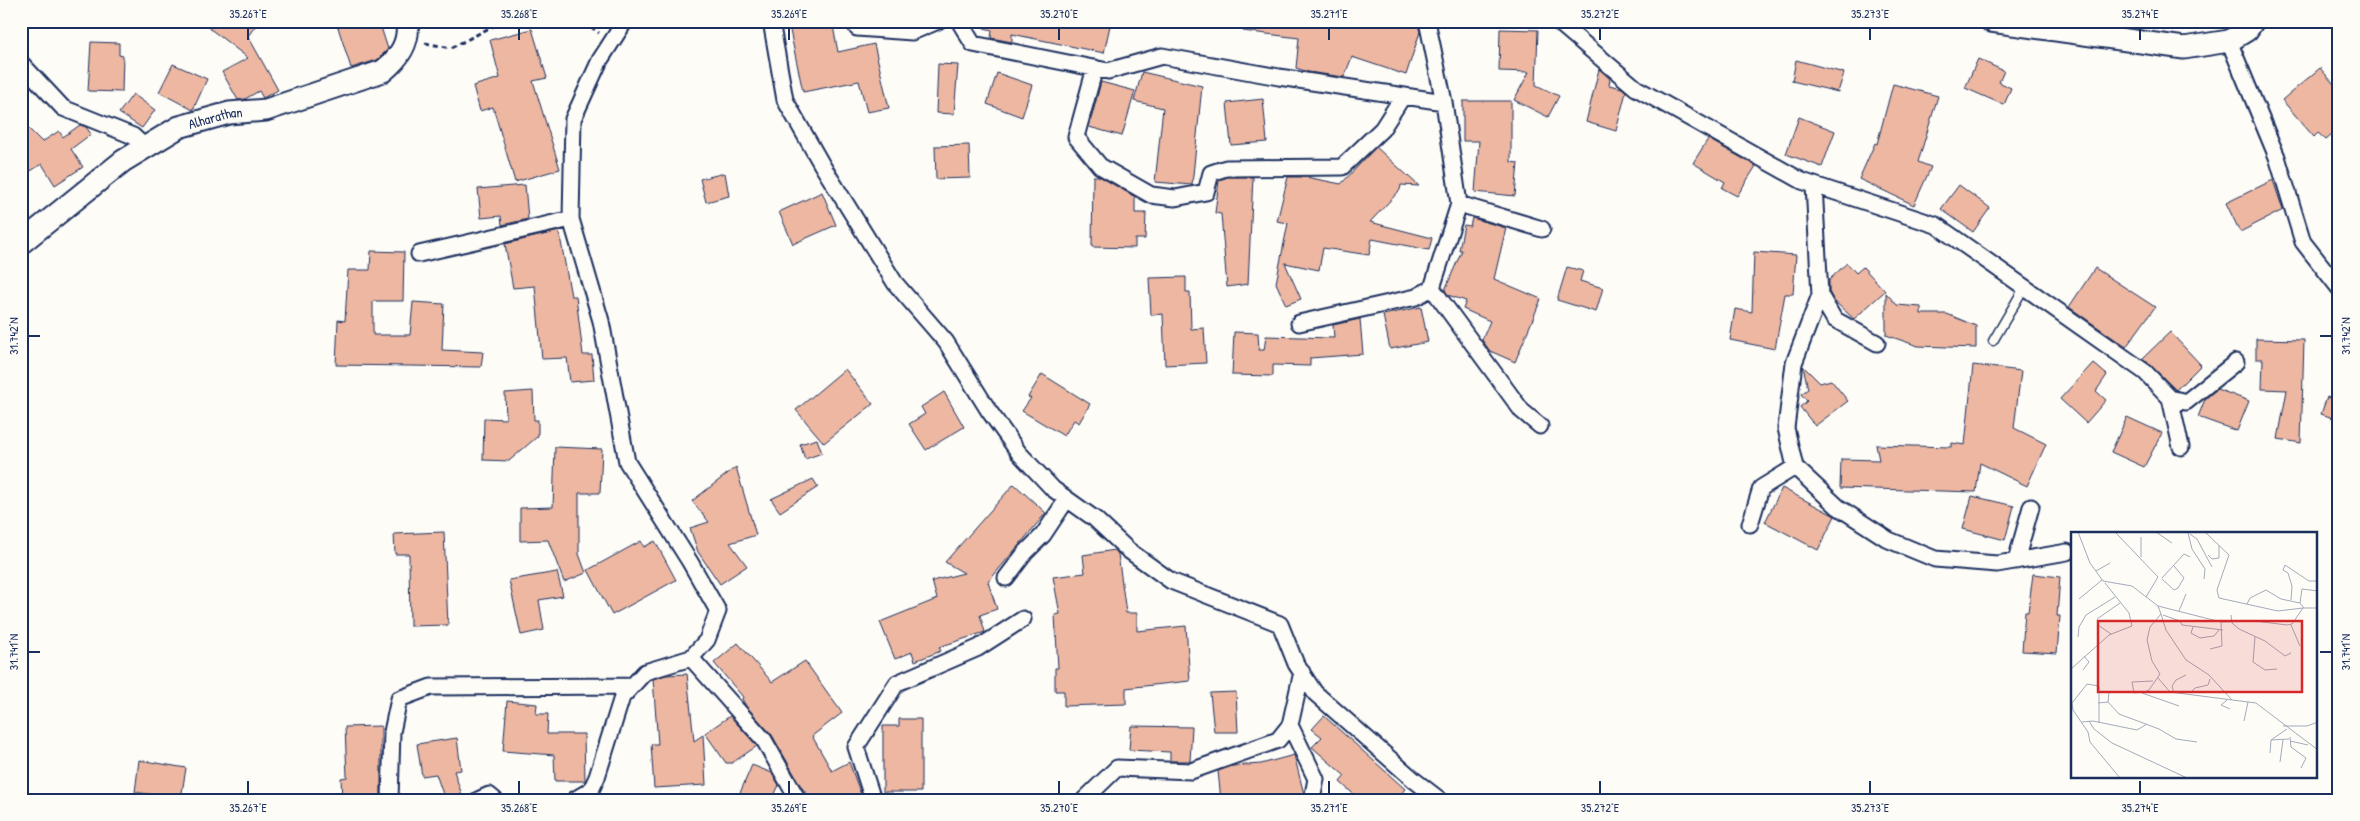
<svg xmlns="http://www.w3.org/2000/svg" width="2360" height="821" viewBox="0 0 2360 821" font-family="'Patrick Hand',sans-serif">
<rect width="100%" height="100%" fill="#fdfcf7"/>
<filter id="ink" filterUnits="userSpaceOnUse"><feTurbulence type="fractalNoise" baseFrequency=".02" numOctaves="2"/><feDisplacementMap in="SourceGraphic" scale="10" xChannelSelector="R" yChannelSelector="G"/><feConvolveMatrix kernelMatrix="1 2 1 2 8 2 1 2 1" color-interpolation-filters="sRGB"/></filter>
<g filter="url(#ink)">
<!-- building -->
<path fill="#edb7a1" stroke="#1b2f5e" d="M200 21H259L248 36 278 90 263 98 259 91 245 99 238 100 222 72 248 58Z
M336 21H379L388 49 377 60 351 68Z
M788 21H832L838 52 874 44 889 108 867 112 859 81 803 92Z
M985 21H1111L1104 53 1012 34V42L991 38 992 30 984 28Z
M1244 21H1406L1418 25 1420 32 1406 75 1352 57 1344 77 1308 72 1296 68 1299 38 1243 31Z
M532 29 547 78 533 81 560 169 515 182 493 107 480 111 473 86 500 78 490 40Z
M1500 29 1538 30 1536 85 1559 96 1548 117 1514 100 1529 72 1499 71Z
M91 42 119 43V55L123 56 122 92 88 91Z
M1978 59 2004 71 1999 82 2011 88 2004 105 1965 88Z
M1796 60 1844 73 1838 92 1792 81Z
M173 64 207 79 193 110 159 92Z
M938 64 958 65 954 114 936 113Z
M2320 68 2339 90V129L2326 140 2318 133 2314 137 2282 100Z
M1599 69 1610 79 1609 85 1622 88 1626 92 1616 131 1586 122Z
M1142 72 1202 86 1192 185 1155 182 1163 108 1134 101Z
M997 73 1032 85 1022 117 987 104Z
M1101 82 1135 91 1122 136 1089 127Z
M1893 84 1938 96 1918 162 1931 167 1914 205 1859 179 1875 143 1877 144Z
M133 94 155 110 142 128 119 113Z
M1263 99 1267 142 1231 145 1227 103Z
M1463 101H1511V162L1518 163 1515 196 1475 192 1479 141H1463Z
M1799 117 1835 131 1822 167 1786 154Z
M21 121 42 142 59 131 63 137 80 125 86 127 91 134 71 149 83 167 55 185 42 164 29 172 21 160Z
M1708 139 1756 166 1737 196 1722 188 1725 182 1693 163Z
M969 145 970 178 936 179 935 146Z
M1376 147 1419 186 1401 185 1400 190 1370 222 1432 238 1429 250 1372 239 1369 255 1323 248 1319 270 1285 263 1301 299 1286 305 1276 283 1288 223 1277 221 1288 177H1306L1341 184Z
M725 173 729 196 706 202 700 179Z
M1093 176H1099L1135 197V213H1146L1145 239H1135V248L1092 247Z
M1228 177H1253L1248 284 1227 287 1221 214 1215 213 1219 180Z
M2273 180 2283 210 2240 232 2226 203Z
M525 185 528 219 502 225 501 216 481 218 478 189Z
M1959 185 1990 208 1973 232 1941 209Z
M822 192 836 225 793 244 779 212Z
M1472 218 1506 228 1494 279 1541 299 1515 362 1490 351 1482 340 1490 321 1463 309 1466 301 1448 295 1445 290 1462 250H1459L1464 225 1470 226Z
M559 231 571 296H576L583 355H592L594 380 570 382 567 358 542 359 535 286 513 288 505 244Z
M371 251 404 252 403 301H373V335H410L413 302 444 304 442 350 483 352 481 367 336 365 338 320 345 321 348 270H370Z
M1754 252 1796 255 1793 294H1785L1775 349 1730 340 1735 309 1752 312Z
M1847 263 1856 273 1863 267 1885 291 1854 319 1834 301 1829 292V280Z
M1567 267 1583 271 1580 281 1603 288 1596 312 1557 300Z
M2095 268 2155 307 2126 347 2069 307Z
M1186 277V292H1190L1191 329 1204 328 1206 363 1165 365 1163 314 1151 315 1149 278Z
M1886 293 1897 305 1921 307V314H1947L1976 326V348L1918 346 1886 335Z
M1421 307 1428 342 1390 349 1383 315Z
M1360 319 1363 354 1310 358V366L1273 365V376L1232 375 1234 332 1258 333 1259 350H1264L1266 336 1334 338 1333 325Z
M2170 332 2201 365 2176 390 2143 358Z
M2256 339 2304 340 2301 443 2278 439 2287 390 2262 389 2263 359H2256Z
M2093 363 2107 375 2096 391 2106 400 2086 423 2060 399Z
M1973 365 2021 371 2014 428 2046 444 2027 486 1980 463 1976 492 1840 488 1841 459 1879 460 1876 445 1951 447 1952 443 1965 445Z
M1803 366 1820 383 1831 380 1848 401 1815 426 1800 407 1807 401 1801 394 1808 389Z
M845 369 873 404 824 443 796 410Z
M1042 374 1090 404 1079 423 1074 420 1064 436 1022 411 1031 398 1028 397Z
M2217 389 2249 401 2237 431 2198 417 2205 399Z
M533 391 534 420H538V436L509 461 483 460 484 418 506 419 505 393Z
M944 392 964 427 926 450 909 424 925 414 921 407Z
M2327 397 2339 401 2336 419 2321 414Z
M2127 417 2162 433 2144 467 2111 452Z
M817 439 822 453 805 459 800 444Z
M555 447 602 449 600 493H579V554L586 573 564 582 548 540 520 541V508L553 507Z
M736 467 756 535 730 543 747 566 720 584 698 552 690 528 709 522 692 501Z
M813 479 818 487 780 512 771 499Z
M1014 484 1046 513 988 582 997 609 980 615 985 632 939 647 941 651 915 661 912 652 895 659 880 622 937 599 932 581 964 573 945 562Z
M1782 488 1835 516 1818 550 1765 522Z
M1972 496 2014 506 2005 540 1963 529Z
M444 532 448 625 410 626 409 554H395L394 534Z
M641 541 644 547 655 541 676 580 612 615 588 570Z
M1115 550 1118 554 1126 613H1137V631L1186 626 1190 681 1126 688V704L1064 706V691H1055V668H1058L1055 615 1060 614 1053 577 1085 573 1083 555Z
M557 572 563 596 539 600 544 630 521 635 509 580Z
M2033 574 2060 577 2057 616H2060L2057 653 2022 651 2025 612H2028Z
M738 643 772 682 805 661 842 713 812 736 832 771 849 762 863 800H812L802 788 772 735 746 706 742 699 743 697 714 663Z
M687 674 694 741 703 735 706 785 654 788 651 744H658L653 679 666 675Z
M1236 692 1238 732H1214L1210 693Z
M507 701 537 704 536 714H548L547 734H584L585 781H555L554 755 503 751Z
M730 716 757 746 732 763H726L705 733Z
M1324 716 1405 789 1396 800H1360L1340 782 1345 776 1312 747 1322 737 1312 729Z
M899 719H921V792H883V726H899Z
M381 726V800H342L341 778 347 777 345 727Z
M1131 726 1192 727 1190 761H1170V752L1129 750Z
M457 738 461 770 454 771 462 795 445 800 436 774 422 776 417 744Z
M1294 755 1304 794 1282 800H1221L1218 771 1232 766 1261 764Z
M139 760 186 768 181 799 135 792Z
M752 765 772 773 779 785 772 800H737Z"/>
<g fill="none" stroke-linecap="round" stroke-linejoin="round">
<!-- lane casing -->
<g stroke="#1b2f5e" stroke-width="11">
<path id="lane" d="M1993 341 2024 288"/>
</g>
<!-- street casing -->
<g stroke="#1b2f5e" stroke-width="19">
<path id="street" d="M771 21 785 100 822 165 895 283 946 342 989 411 1019 453 1053 489 1095 519 1128 550 1171 581 1280 624 1296 664 1315 693 1414 780 1440 800
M959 21 973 44 1108 71 1162 56 1279 77 1444 102
M1557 21 1636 88 1802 181 1936 225 2145 372 2170 398 2186 402 2236 362
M857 28 912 32 938 21
M2229 41 2277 157 2303 242 2339 288
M21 63 63 108 133 136 145 147
M1095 68 1076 137 1100 166 1151 195 1175 198 1206 192 1211 173 1226 168 1342 167 1382 129 1403 96
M1814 185 1820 295 1794 363 1786 428 1795 467 1838 507 1889 540 1935 559 1997 564 2067 552
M1459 204 1542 229
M419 254 571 219
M1432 288 1522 411 1540 426
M1820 295 1834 319 1877 343
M1299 323 1416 297 1432 288 1459 204 1444 102 1427 21
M2170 398 2181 447
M1750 524 1761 488 1795 467
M2016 561 2031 507
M1006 578 1025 553 1043 535 1067 499
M691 658 764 740 798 800
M1290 725 1316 779 1312 800
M390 800 392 732 399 699 431 687 632 686
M478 800 489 795 495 800
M574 800 591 790 597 777 622 697 645 672 691 658 707 640 718 611 690 562 627 462 601 321 571 219 573 119 600 60 625 21
M873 800 856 747 897 683 978 648 1023 619
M1084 800 1117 768 1191 771 1278 740 1290 725 1302 672"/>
</g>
<!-- secondary casing -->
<g stroke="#1b2f5e" stroke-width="25">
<g id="secondary">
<path d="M1991 21 2184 48 2229 41 2247 30 2253 21"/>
<path id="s1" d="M21 243 123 161 179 127 229 113 266 110 383 71C399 58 410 43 407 21"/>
</g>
</g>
<!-- path -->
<path stroke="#1b2f5e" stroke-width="3" stroke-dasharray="5 4" stroke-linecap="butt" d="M584 21 599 33
M425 43 451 48 503 21"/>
<!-- lane -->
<use href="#lane" stroke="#fdfcf7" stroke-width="8"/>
<!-- street -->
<use href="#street" stroke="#fdfcf7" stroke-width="15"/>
<!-- secondary -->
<use href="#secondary" stroke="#fdfcf7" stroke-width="21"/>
</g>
</g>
<!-- ticks -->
<path fill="none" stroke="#1b2f5e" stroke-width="2" d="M248 28V40M519 28V40M789 28V40M1059 28V40M1329 28V40M1600 28V40M1870 28V40M2140 28V40M28 336H40M2320 336H2332M28 652H40M2320 652H2332M248 781V794M519 781V794M789 781V794M1059 781V794M1329 781V794M1600 781V794M1870 781V794M2140 781V794"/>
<g text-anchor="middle" stroke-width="4" stroke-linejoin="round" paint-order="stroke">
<!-- street labels -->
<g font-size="14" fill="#1b2f5e" stroke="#fdfcf7">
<text dy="5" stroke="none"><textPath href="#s1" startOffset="234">Alharathan</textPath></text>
</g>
</g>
<!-- overview -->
<g transform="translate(2071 532)">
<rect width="246" height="246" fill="#fdfcf7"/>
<path fill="none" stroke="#a3aaba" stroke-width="1" d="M7 0 19 31 32 49 61 54 87 74 150 90 184 89 216 93 221 92 232 76H247M44 0 87 45 75 65M85 0 101 11M134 0 158 23 146 58 148 66 207 79 232 76M117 1 121 17 134 37 133 47M119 2 126 7 141 35M70 5V25M137 23 141 27 148 26V13M25 39 39 31M91 46 113 22 119 25M91 47 103 58 107 56 113 46 103 34M8 67 31 48M220 68 221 54 217 41 212 38 214 33 238 49H247M229 71 231 57 247 59M176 72 179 66 195 58 210 67 229 71 233 76M87 74 90 82 79 95 76 108 81 129 89 142 78 158 71 161 108 174M108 79 115 62M90 82 95 98 115 128 138 143 161 168M92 83 109 89 111 93 152 98M160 83 161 91 168 97 194 109 214 124 220 121M26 87 49 71M27 93 40 102M220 93 229 114M122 95 120 101 129 106 143 104 148 98M7 105 8 95 15 83 44 65M184 105 182 130 194 138 206 137M139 117 151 114 150 91M0 137 38 103 61 94 58 81 34 51M12 138 18 130 13 124M87 146 99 160 185 171 247 218M72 160 63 161 61 150 82 149M103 161 101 154 105 148 115 143M119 161 124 156 137 153 139 147M0 165 2 178 17 200 19 210 49 246M156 168 150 173 159 177M37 170 38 160H43M1 171 16 152 28 154V191M27 171 37 170 48 182 88 197 105 207 126 210M18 189 23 197 41 211 116 246M173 189 177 170M11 190 22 189 66 198 76 192M212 194H236L247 190M219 205 220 215 235 226 230 236M200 208 218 207M219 209 237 213M199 221 200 208 216 197M209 230 212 208"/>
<path fill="#d62828" fill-opacity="0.15" stroke="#d62828" stroke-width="2.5" d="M27 89H231V160H27Z"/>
<rect width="246" height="246" fill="none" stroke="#1b2f5e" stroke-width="2.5"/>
</g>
<!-- margin -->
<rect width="2360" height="821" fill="none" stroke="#fdfcf7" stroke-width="55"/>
<rect x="28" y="28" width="2304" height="766" fill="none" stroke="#1b2f5e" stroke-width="2"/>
<g font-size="12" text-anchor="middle" fill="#1b2f5e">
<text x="248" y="18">35.267°E</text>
<text x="519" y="18">35.268°E</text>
<text x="789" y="18">35.269°E</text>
<text x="1059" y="18">35.270°E</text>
<text x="1329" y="18">35.271°E</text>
<text x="1600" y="18">35.272°E</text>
<text x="1870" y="18">35.273°E</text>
<text x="2140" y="18">35.274°E</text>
<text transform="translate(14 336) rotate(-90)" y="4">31.742°N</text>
<text transform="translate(2346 336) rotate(-90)" y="4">31.742°N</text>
<text transform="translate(14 652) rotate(-90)" y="4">31.741°N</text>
<text transform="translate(2346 652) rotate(-90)" y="4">31.741°N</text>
<text x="248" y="812">35.267°E</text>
<text x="519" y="812">35.268°E</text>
<text x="789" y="812">35.269°E</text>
<text x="1059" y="812">35.270°E</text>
<text x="1329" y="812">35.271°E</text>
<text x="1600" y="812">35.272°E</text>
<text x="1870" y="812">35.273°E</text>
<text x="2140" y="812">35.274°E</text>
</g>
</svg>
